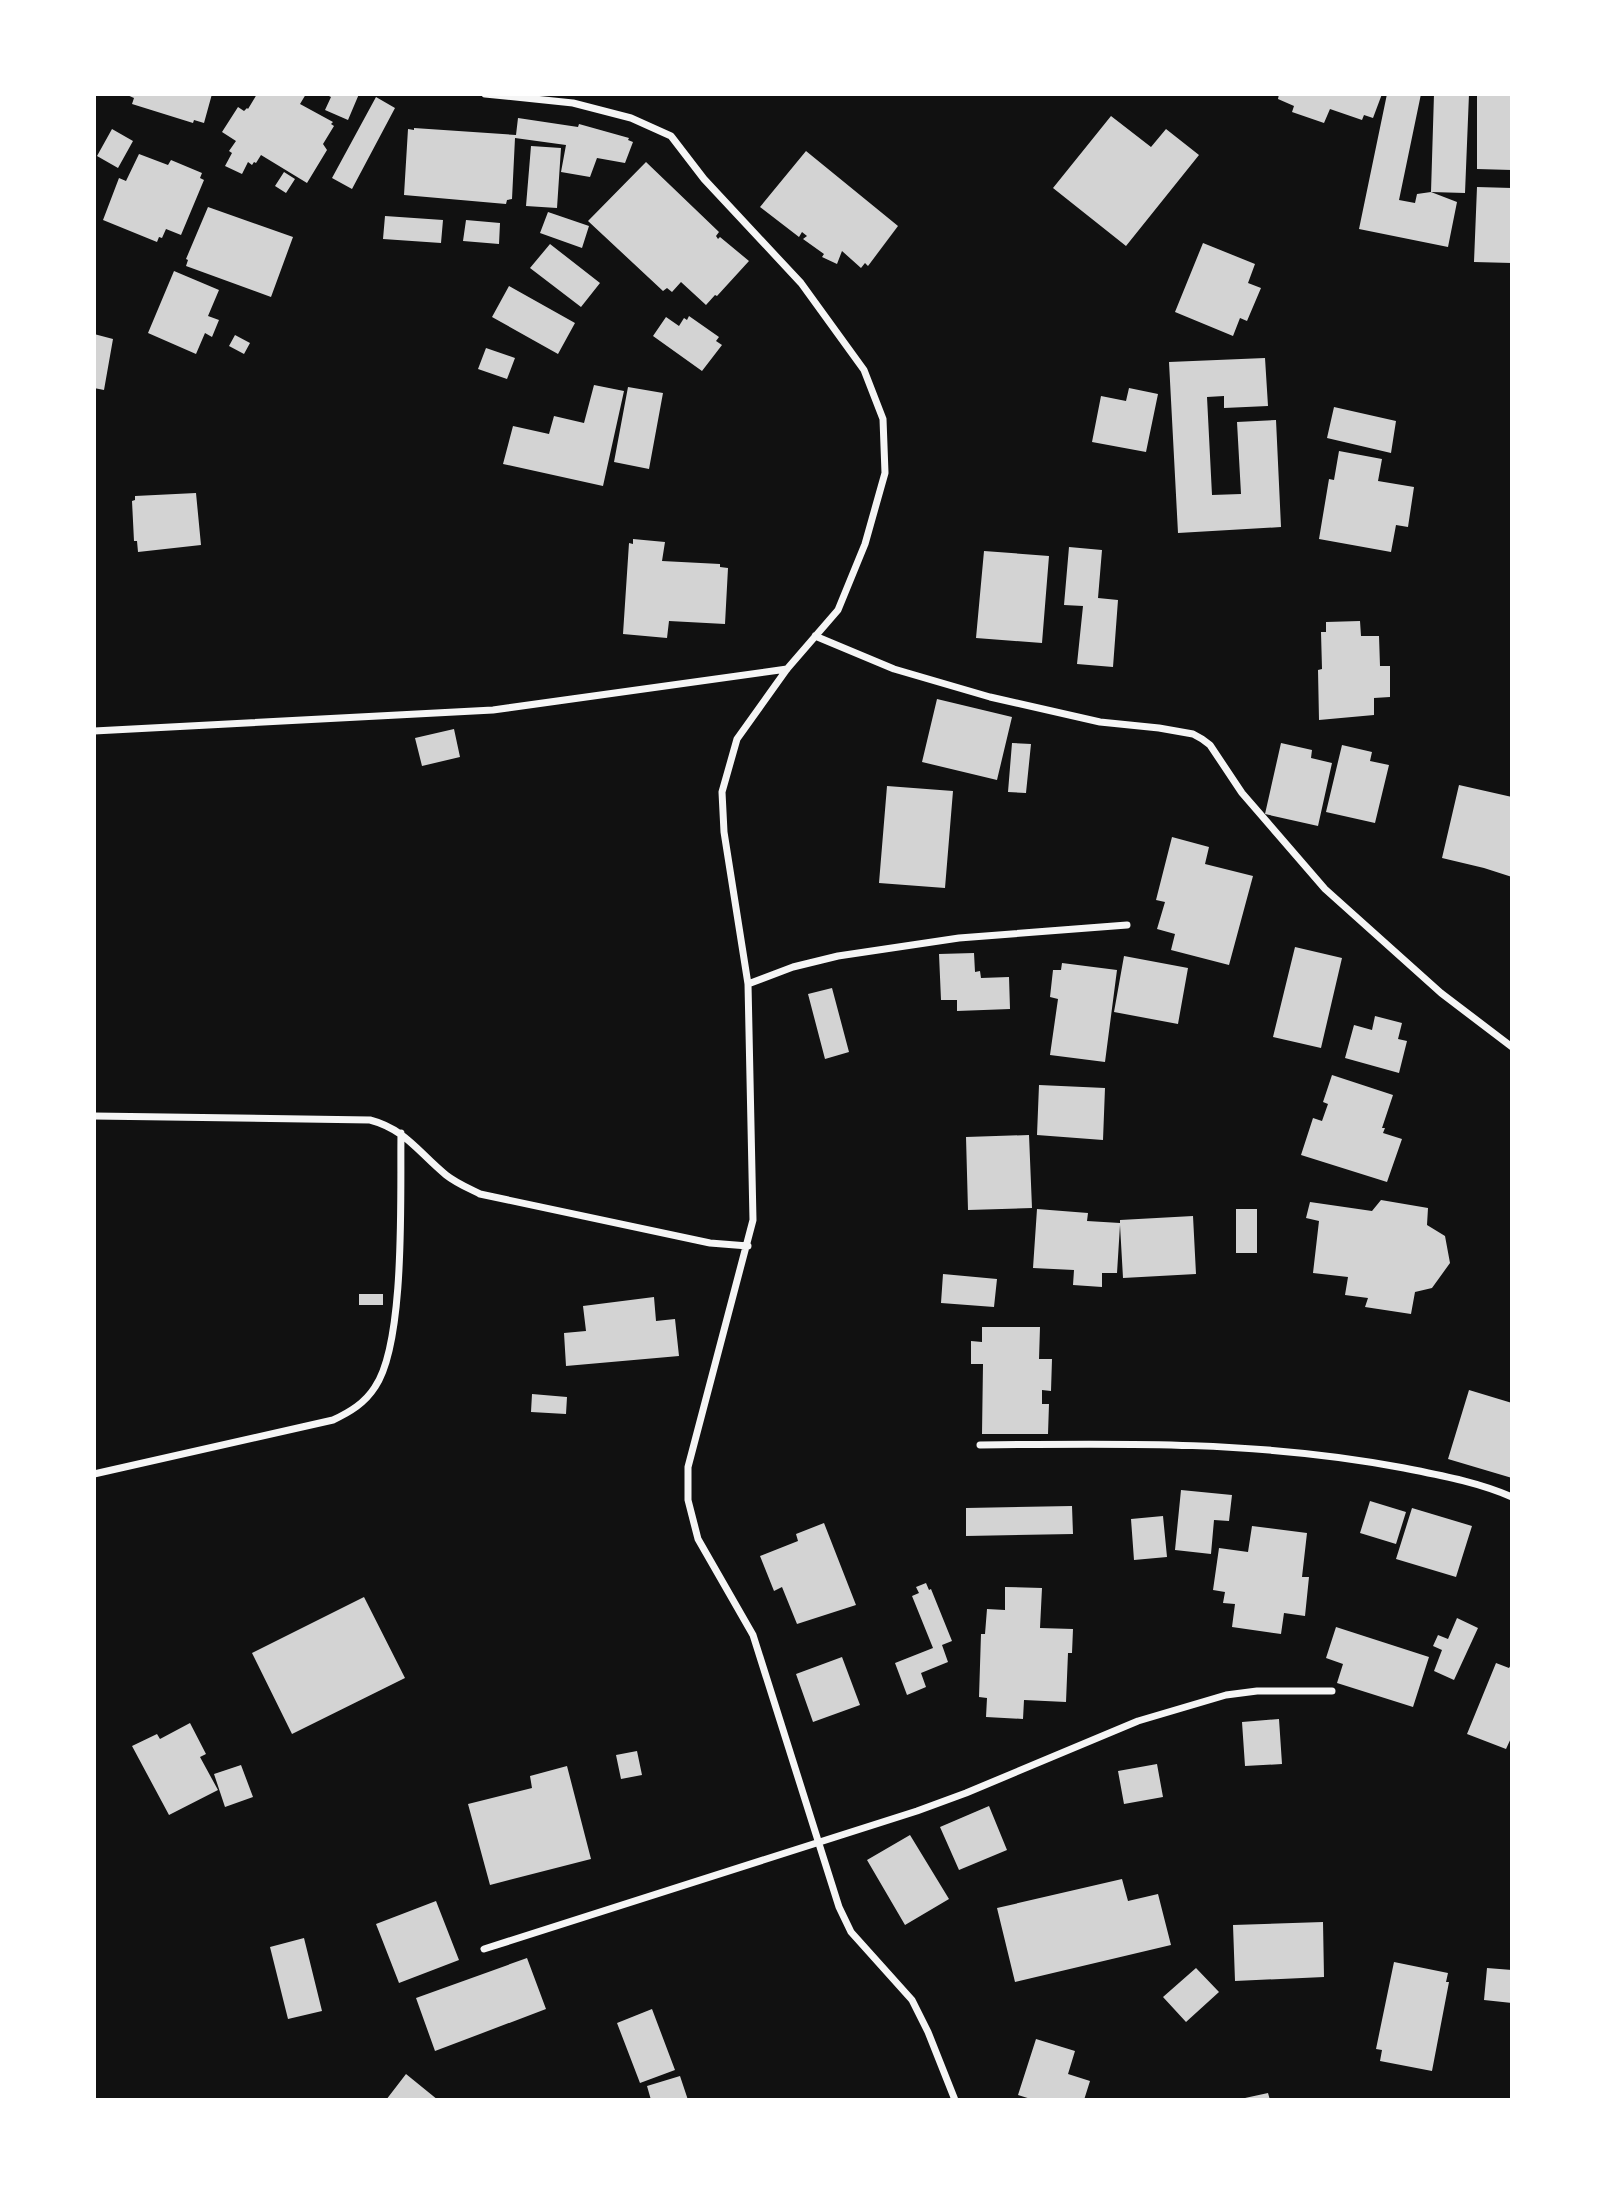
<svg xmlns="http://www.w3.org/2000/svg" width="1606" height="2194" viewBox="0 0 1606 2194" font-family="Karla,sans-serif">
<rect width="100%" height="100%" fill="#111"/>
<!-- building -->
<path fill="#d3d3d3" d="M125 94H212L204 123 194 120 193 123 132 104 134 98Z
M257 94H306L300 104 333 122 331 124 334 126 323 144 327 150 307 183 261 155 256 163 254 162 252 165 248 162 242 174 225 166 232 153 229 151 236 141 222 132 238 107 244 111 247 108 248 109Z
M325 94H359L348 120 325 110 331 97Z
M1279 94H1382L1373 118 1364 115 1362 120 1330 109 1324 123 1292 112 1294 106 1278 99Z
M1387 94H1421L1399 200 1415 203 1417 194 1431 192 1457 202 1448 247 1359 229Z
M1434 94H1469L1465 193 1431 192Z
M1477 94H1512V170L1477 169Z
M376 97 395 108 352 189 332 178Z
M1111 116 1151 147 1166 129 1199 155 1126 246 1053 188Z
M518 118 578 127 579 124 629 138 628 140 633 142 625 163 597 158 590 177 561 172 566 145 515 138 512 199 507 200 506 204 404 195 408 129 414 130V128L516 135Z
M112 129 133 141 118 168 97 156Z
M531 146 561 148 557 208 526 206Z
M806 151 898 226 868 266 865 263 861 268 842 251 837 264 822 257 824 254 803 239 807 236 802 232 799 237 760 207Z
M139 154 168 165 171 160 202 173 200 178 204 180 181 235 166 229 162 238 159 237 157 242 103 220 119 178 126 181Z
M646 162 719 232 716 236 718 239 720 237 749 261 717 296 715 295 706 305 681 282 672 292 667 288 663 291 588 221Z
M284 172 295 179 286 193 275 186Z
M1477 187 1512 188V263L1474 262Z
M208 207 293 237 271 297 186 266 188 260 186 259Z
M548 212 589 226 582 248 540 233Z
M385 216 443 220 441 243 383 239Z
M466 220 500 223 499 244 463 241Z
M1203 243 1255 264 1248 283 1261 288 1247 321 1240 318 1233 336 1175 312Z
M550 244 600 283 581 307 530 268Z
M174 271 219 290 208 316 219 320 212 337 205 333 196 354 148 333Z
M509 286 575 323 558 354 492 317Z
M689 316 719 337 716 341 722 345 702 371 653 336 666 317 679 326 684 318 687 320Z
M94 334 113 339 104 390 94 388Z
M235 335 250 343 244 354 229 346Z
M486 348 515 358 507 379 478 369Z
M1265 358 1268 406 1224 408V396L1207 397 1212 495 1241 494 1237 422 1276 420 1281 527 1178 533 1169 362Z
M594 385 624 391 603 486 503 464 513 426 549 434 554 416 584 423Z
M628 387 663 393 649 469 614 462Z
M1129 388 1158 394 1146 452 1092 442 1101 396 1126 401Z
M1334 407 1396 421 1391 453 1327 438Z
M1339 451 1382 459 1378 481 1414 487 1408 527 1396 525 1391 552 1319 539 1329 479 1334 480Z
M196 493 201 545 138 552 137 541H134L132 501 135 500V496Z
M633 539 665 542 662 561 720 564V567L728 568 725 624 669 621 667 638 623 634 629 543 633 544Z
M1069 547 1102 550 1098 598 1118 600 1113 667 1077 664 1083 606 1064 605Z
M984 551 1049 556 1042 643 976 638Z
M1360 621 1361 636H1379L1380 666H1390V697L1374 698V715L1319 720 1318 670 1322 669 1321 632H1326V622Z
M937 699 1012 717 997 780 922 762Z
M454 729 460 757 422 766 415 738Z
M1012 743 1031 744 1026 793 1008 792Z
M1281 743 1312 750 1311 758 1332 763 1318 826 1265 814Z
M1342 745 1372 752 1370 761 1389 765 1375 823 1326 812Z
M1459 785 1512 797V877L1484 868 1442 858Z
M887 786 953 791 945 888 879 883Z
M1172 837 1209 847 1205 864 1253 876 1229 965 1171 950 1175 934 1157 929 1165 902 1156 900Z
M1295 947 1342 958 1321 1048 1273 1037Z
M974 953 975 972 980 971 981 978 1009 977 1010 1009 957 1011V1000H941L939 954Z
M1124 956 1188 968 1178 1024 1114 1012Z
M1062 963 1117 970 1105 1062 1050 1055 1058 999 1050 997 1053 970H1061Z
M832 988 849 1052 825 1059 808 994Z
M1375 1016 1402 1023 1398 1039 1407 1041 1399 1073 1345 1058 1354 1025 1372 1030Z
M1332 1075 1393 1095 1382 1128H1385L1383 1133 1402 1139 1387 1182 1301 1155 1313 1118 1322 1121 1328 1104 1323 1102Z
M1039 1085 1105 1088 1103 1140 1037 1135Z
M1029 1135 1032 1208 968 1210 966 1137Z
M1381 1200 1428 1208 1427 1225 1445 1236 1450 1263 1432 1288 1415 1292 1411 1314 1365 1307 1368 1298 1345 1295 1348 1277 1313 1273 1319 1221 1306 1218 1310 1202 1372 1211Z
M1037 1209 1088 1213 1087 1221 1120 1223V1220L1193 1216 1196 1274 1123 1278 1120 1225 1117 1273H1102V1287L1073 1285 1074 1270 1033 1268Z
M1236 1209H1257V1253H1236Z
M943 1274 997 1279 994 1307 941 1303Z
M359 1294H383V1305H359Z
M654 1297 656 1321 675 1319 679 1356 566 1366 564 1333 586 1331 583 1306Z
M982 1327H1040L1039 1359H1052L1051 1391 1042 1390V1404H1049L1048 1434H982L983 1364H971V1341L982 1342Z
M1469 1390 1512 1403V1478L1448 1459Z
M532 1394 567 1397 566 1414 531 1412Z
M1181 1490 1232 1495 1229 1521 1214 1520 1211 1554 1175 1550Z
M1370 1501 1406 1512 1396 1544 1360 1533Z
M1072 1506 1073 1534 966 1536V1508Z
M1412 1508 1472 1526 1456 1577 1396 1559Z
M1163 1516 1167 1557 1134 1560 1131 1519Z
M824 1523 856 1605 797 1624 782 1587 774 1591 760 1556 798 1541 796 1534Z
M1252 1526 1307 1533 1302 1577H1309L1305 1616 1284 1613 1281 1634 1232 1627 1235 1604 1223 1603 1225 1592 1213 1590 1219 1548 1248 1552Z
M926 1583 929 1590 931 1589 952 1641 942 1645 948 1662 921 1673 926 1687 907 1695 895 1663 933 1648 912 1596 919 1593 916 1587Z
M1005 1587 1042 1588 1040 1628 1073 1629 1072 1653H1068L1066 1702 1024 1700 1023 1719 986 1717 987 1698 979 1697 981 1634H985L987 1609 1005 1610Z
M364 1597 405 1678 292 1734 252 1653Z
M1457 1618 1478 1628 1454 1680 1434 1671 1442 1650 1433 1646 1438 1635 1448 1639Z
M1336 1627 1429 1657 1413 1707 1337 1683 1343 1664 1326 1658Z
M842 1657 860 1705 813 1722 796 1674Z
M1496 1663 1509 1668 1512 1663V1736L1506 1749 1467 1734Z
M1279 1719 1282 1764 1245 1766 1242 1722Z
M190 1723 206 1754 200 1757 218 1790 169 1815 132 1746 157 1734 160 1739Z
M637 1751 642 1775 621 1779 616 1755Z
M1157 1764 1163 1797 1124 1804 1118 1771Z
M241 1765 253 1797 225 1807 214 1774Z
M567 1766 591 1859 490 1885 468 1804 532 1788 530 1776Z
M989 1806 1007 1850 959 1870 940 1827Z
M910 1835 949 1899 905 1925 867 1860Z
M1122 1879 1128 1901 1158 1894 1171 1945 1015 1982 997 1908Z
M436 1901 459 1960 399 1983 376 1924Z
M1323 1922 1324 1977 1235 1981 1233 1925Z
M304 1938 322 2011 288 2019 270 1947Z
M527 1958 546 2009 435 2051 416 1998Z
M1394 1962 1448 1973 1446 1982H1449L1432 2071 1380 2061 1382 2050 1376 2049Z
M1196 1968 1219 1992 1186 2022 1163 1997Z
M1487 1968 1512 1970V2003L1484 2000Z
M652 2009 675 2070 640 2083 617 2023Z
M1036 2039 1075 2051 1068 2074 1090 2081 1084 2100H1034L1018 2095Z
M406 2074 438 2100H386Z
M680 2076 688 2100H651L647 2086Z
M1268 2093 1270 2100H1245V2098Z"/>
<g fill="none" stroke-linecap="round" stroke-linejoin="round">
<!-- minor -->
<path stroke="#f5f5f5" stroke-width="7" d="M485 94 573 103 631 118 671 136 704 179 801 283 864 370 883 419 885 473 865 544 838 610 787 669 737 739 722 792 724 832 748 984 753 1220 688 1467V1500L698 1539 753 1635 839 1907 851 1932 912 2000 928 2032 955 2100
M815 636 894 669 990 697 1100 722 1159 728 1193 734 1202 739 1210 745 1242 793 1325 889 1441 993 1512 1047
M94 731 493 710 787 669
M748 984 793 967 838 956 959 938 1127 925
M94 1116 370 1120C405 1129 419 1153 446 1175 456 1183 468 1188 480 1194L710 1243 748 1246
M980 1445C1121 1443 1265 1441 1404 1468 1439 1475 1478 1482 1512 1497
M94 1474 333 1420C350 1412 365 1403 375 1387 406 1342 400 1191 401 1133
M484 1949 917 1811 966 1793 1138 1721 1226 1695 1257 1691H1332"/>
</g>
<!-- border -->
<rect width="1606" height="2194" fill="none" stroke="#ffffff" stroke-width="192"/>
</svg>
